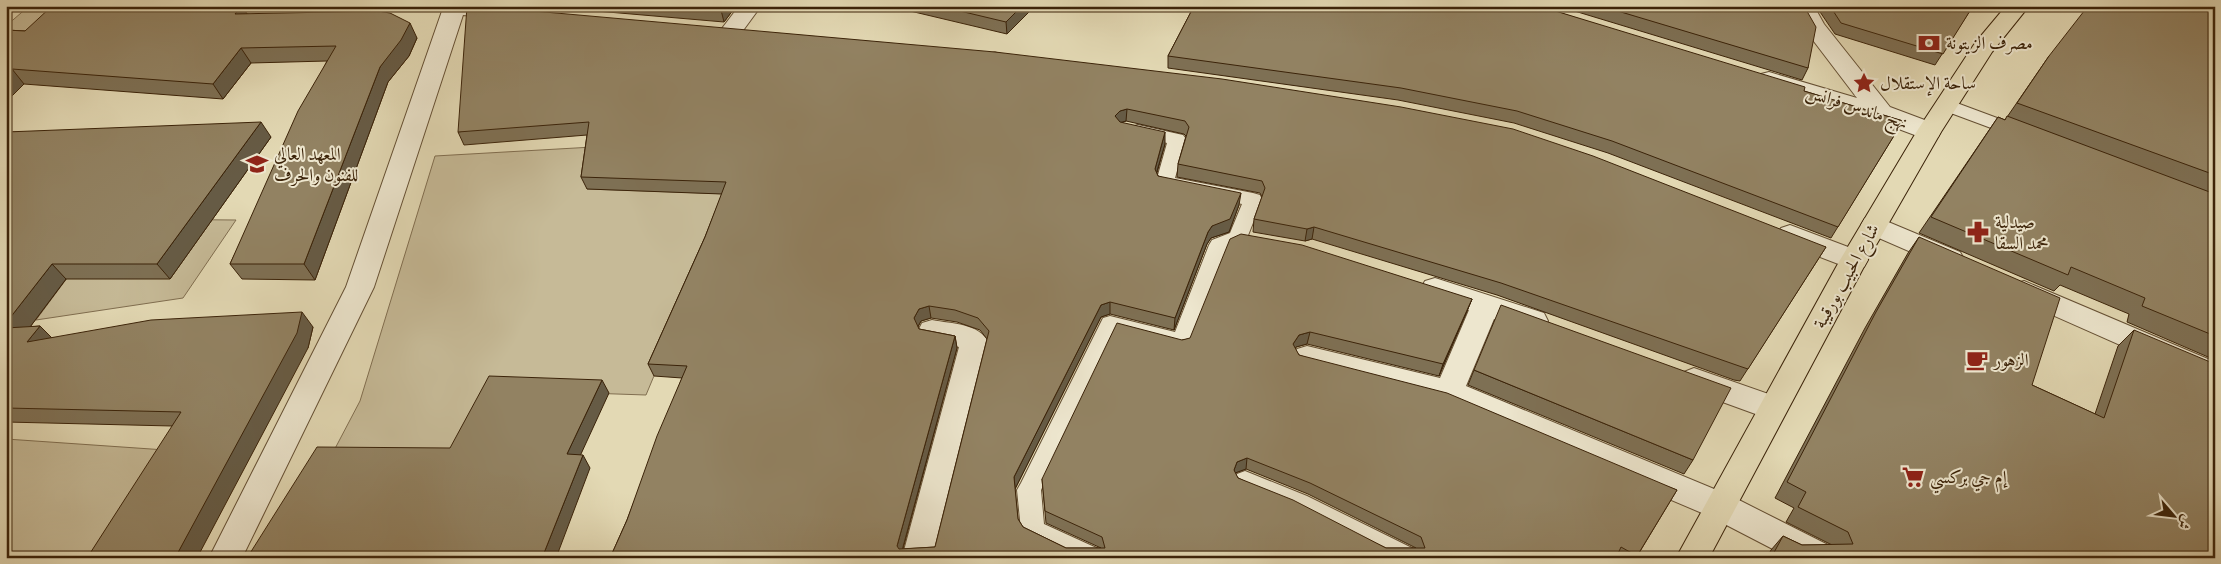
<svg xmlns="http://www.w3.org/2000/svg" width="2221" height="564" viewBox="0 0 2221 564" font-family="Vollkorn,Amiri,serif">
<rect width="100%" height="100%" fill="#e3d9b4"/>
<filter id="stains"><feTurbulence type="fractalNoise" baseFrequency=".004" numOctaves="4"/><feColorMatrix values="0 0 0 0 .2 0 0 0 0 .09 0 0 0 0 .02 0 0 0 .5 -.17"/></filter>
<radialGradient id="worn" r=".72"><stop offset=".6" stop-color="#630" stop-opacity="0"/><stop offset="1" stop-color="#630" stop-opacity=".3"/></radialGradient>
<!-- green -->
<path fill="#c6ba97" stroke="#806e50" d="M29 6H81L6 45V26Z
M593 147 587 189 730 194 646 395 498 390 459 461 329 460 360 401 435 156Z
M111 219 236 220 183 298 36 320Z
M6 439 180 451 112 558H6Z"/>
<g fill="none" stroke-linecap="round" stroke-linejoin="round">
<!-- lane casing -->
<g stroke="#655034" stroke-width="2">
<path id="lane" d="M1946 99 2024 128 2027 132 2024 136 2018 138 1940 109 1937 105 1940 101Z
M1138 125 1183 135 1186 139 1175 178 1253 193 1260 195 1262 200 1245 243 1227 250 1189 348 1182 350 1116 333 1041 490 1044 524 1101 550 1104 558H1067L1025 537 1021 530 1017 490 1021 483 1103 318 1110 316 1175 332 1209 245 1212 240 1230 233 1242 204 1158 187 1156 182 1167 143 1132 135 1129 131 1132 127Z
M1245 471 1307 496 1416 550 1419 558H1383L1291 510 1237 488 1234 481 1237 474Z"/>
</g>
<!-- street casing -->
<g stroke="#655034" stroke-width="2">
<path id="street" d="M439 6H506L511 7 514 12 511 17 503 19 463 15 374 287 242 558H209L346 287 442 11Z
M739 6H761L739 36 731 38 723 36 720 31Z
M1792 6H1814L1824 24 1890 107 1938 125 1941 131 1938 137 1929 139 1920 137 1872 119 1761 84 1757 79 1761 74 1769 72 1857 98 1806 31Z
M1874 216 1960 252 1964 259 1960 266 1950 269 1865 232 1861 225 1865 218Z
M1790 225 1864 253 1868 260 1864 267 1854 270 1781 242 1777 235 1781 228Z
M1435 278 1544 313 1548 321 1544 329 1534 332 1494 319 1466 386 1731 496 1834 548 1838 558H1790L1709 516 1443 403 1297 365 1292 357 1297 349 1307 346 1440 378 1469 310 1425 295 1421 288 1425 281Z
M2024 281 2215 362V387L2014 298 2010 291 2014 284Z
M932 320C952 324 979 323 989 343L936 558H902L959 347 922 339 918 331 922 323Z
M1694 368 1783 399 1787 408 1783 417 1772 420 1684 388 1679 380 1684 372Z"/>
</g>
<!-- primary casing -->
<g stroke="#3b2309" stroke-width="2">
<path id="primary" d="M2006 6H2029L1992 52 1941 132 1867 261 1709 558H1676L1840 260 1917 131 1975 43Z"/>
</g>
<!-- lane -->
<use href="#lane" fill="#ede6ce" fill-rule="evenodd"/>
<!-- street -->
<use href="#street" fill="#ede6ce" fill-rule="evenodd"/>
<!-- primary -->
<use href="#primary" fill="#e3d9b4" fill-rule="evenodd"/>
</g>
<!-- wall -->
<path fill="#7e7054" stroke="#3b2309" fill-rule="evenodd" d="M538 6H736L724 22Z
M889 6H1035L1007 34Z
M1167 6H1539L1804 91 1903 121 1831 238 1608 153 1514 123 1398 100 1168 68V56L1192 10Z
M1558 6H1804L1808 68 1802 80Z
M1816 6H1973L1935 65 1835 34Z
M2215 6V360L2127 322 2129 314 2060 285 2054 291 1919 233 1998 117 2005 120 2049 56Z
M247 14 417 38 409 56 388 82 315 280 242 279 230 264 327 61 251 63 223 99 24 84 6 102V30L25 31Z
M995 52 1826 247 1740 381 1734 380 1497 295 1312 239 1305 241 1253 232 1254 219 1262 197 1260 193 1177 177 1178 164 1186 136 1184 134 1126 121 1121 123 1165 144 1157 173 1158 176 1239 205 1229 232 1211 238 1207 244 1174 330 1110 314 1101 317 1015 489 1018 519 1023 527 1066 548H1101L1046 523 1042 479 1182 340 1472 299 1467 311 1439 376 1307 344 1296 347 1295 349 1299 355 1677 490 1636 558H610L627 520 682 378 654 376 648 364 705 237 722 194 587 189 581 177 587 135 464 145 458 132ZM931 318 957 322 980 330 987 339 935 547 903 549 957 348 955 336 919 329 918 327 921 321ZM1246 469 1308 494 1416 548H1386L1238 478 1235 473Z
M6 132 271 137 170 279H66L30 327 40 326 51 338 313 327 308 348 172 426 6 422Z
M1919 237 2032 385 2095 414 2118 346 2134 330 2215 558H1767L1771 550 1783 536 1802 545H1832L1786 522 1794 508 1775 498 1865 328 1908 253Z
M1474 370 1693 460 1684 474 1468 385Z"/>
<!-- shaded-wall -->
<path fill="#665b45" stroke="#3b2309" d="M241 6H242L251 20 235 14Z
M720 6H736L724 22Z
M1022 6H1035L1007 34 1006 22Z
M410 23 417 38 409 56 388 82 315 280 304 264 380 67Z
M241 48 251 63 223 99 213 84Z
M12 69 24 84 6 102V74Z
M1127 109 1126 121 1119 123 1115 116 1120 111Z
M261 122 271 137 170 279 157 264Z
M1165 132V144L1154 181 1155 169Z
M1241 193 1239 205 1229 232 1211 238 1207 244 1174 330 1175 318 1208 232 1212 226Z
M1314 227 1312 239 1305 241 1307 229Z
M52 264 66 279 18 343 6 333V323Z
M1472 299 1467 311 1439 376 1443 364Z
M1110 302V314L1101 317 1015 489 1014 477 1101 305Z
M929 306 931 318 921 321 916 330 914 318 919 309Z
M302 312 313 327 308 348 197 558H175Z
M40 326 55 341 27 342Z
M1310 332 1307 344 1296 347 1290 356 1293 344 1299 335Z
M955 336 957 348 900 558 897 546Z
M602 380 609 393 575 467 567 454Z
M583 455 590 468 556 558H542Z
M1247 458 1246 469 1235 473 1234 470 1237 462Z"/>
<!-- building -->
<path fill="#928262" stroke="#3b2309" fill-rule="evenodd" d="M52 6H241L235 14 378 11 390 13 410 23 401 40 380 67 304 264H230L298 111 336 46 241 48 213 84 12 69 6 74V30L25 31Z
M467 6H477L995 52 1222 79 1401 107 1513 129 1593 156 1826 247 1748 369 1742 367 1501 283 1314 227 1307 229 1254 219 1265 188 1262 181 1178 164 1189 127 1185 121 1127 109 1120 111 1115 116 1120 122 1165 132 1155 169 1158 176 1241 193 1230 219 1212 226 1208 232 1175 318 1110 302 1101 305 1014 477 1018 519 1023 527 1066 548H1105L1102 537 1045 511 1042 479 1117 323 1182 340 1190 338 1230 239 1241 234 1302 245 1472 299 1443 364 1310 332 1299 335 1293 344 1299 355 1447 393 1677 490 1637 556 1621 547 1616 558H610L627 520 657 436 687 366 648 364 705 237 726 182 581 177 589 122 458 132ZM929 306 955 310 978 318 989 331 935 547 899 549 897 546 955 336 919 329 914 318 919 309ZM1247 458 1310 483 1421 537 1425 548H1386L1293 500 1238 478 1234 470 1237 462Z
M939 6H1022L1006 22Z
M1194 6H1539L1805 87 1804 91 1903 121 1838 227 1612 141 1517 111 1401 88 1168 56Z
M1601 6H1804L1816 27 1808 68Z
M1830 6H1973L1943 54 1841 23Z
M2088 6H2215V175L2017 103 2049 56Z
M2007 116 2215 194V336L2142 306 2145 298 2071 267 2068 275 1931 217 1998 117 2005 120Z
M261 122 157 264H52L6 323V132Z
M1919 237 2060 298 2032 385 2104 418 2134 330 2215 364V558H1771L1783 536 1802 545 1853 544 1848 532 1798 507 1806 492 1787 482 1876 312Z
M1501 305 1731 388 1693 460 1474 370Z
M302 312 297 333 175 558H87L181 412 6 408V328L40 326 27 342 151 320Z
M489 376 602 380 567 454 583 455 542 558H247L317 447 450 448Z"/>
<!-- icons -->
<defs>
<g id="bank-bare" transform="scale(1.725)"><path d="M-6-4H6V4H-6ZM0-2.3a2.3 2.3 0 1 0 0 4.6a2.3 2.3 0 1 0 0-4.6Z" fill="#8f2418" stroke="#ede6ce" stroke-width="2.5" paint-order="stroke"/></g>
<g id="sight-bare" transform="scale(1.725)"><path d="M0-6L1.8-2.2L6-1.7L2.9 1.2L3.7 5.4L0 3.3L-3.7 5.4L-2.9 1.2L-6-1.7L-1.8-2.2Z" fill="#8f2418" stroke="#ede6ce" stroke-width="2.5" paint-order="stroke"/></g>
<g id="university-bare" transform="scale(1.725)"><path d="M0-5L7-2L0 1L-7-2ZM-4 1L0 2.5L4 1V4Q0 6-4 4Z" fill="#8f2418" stroke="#ede6ce" stroke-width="2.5" paint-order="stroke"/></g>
<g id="pharmacy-bare" transform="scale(1.725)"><path d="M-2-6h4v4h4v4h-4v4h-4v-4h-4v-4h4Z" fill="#8f2418" stroke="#ede6ce" stroke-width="2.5" paint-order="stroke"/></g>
<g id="cafe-bare" transform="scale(1.725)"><path d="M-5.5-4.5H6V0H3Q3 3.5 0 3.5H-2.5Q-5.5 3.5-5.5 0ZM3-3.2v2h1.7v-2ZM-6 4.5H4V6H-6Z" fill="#8f2418" stroke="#ede6ce" stroke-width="2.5" paint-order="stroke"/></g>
<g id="supermarket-bare" transform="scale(1.725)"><path d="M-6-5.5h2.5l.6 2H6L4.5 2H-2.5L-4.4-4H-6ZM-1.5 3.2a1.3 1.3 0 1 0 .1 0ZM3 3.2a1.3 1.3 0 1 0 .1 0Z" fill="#8f2418" stroke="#ede6ce" stroke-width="2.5" paint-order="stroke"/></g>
</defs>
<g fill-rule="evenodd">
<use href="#bank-bare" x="1929" y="43"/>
<use href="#sight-bare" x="1864" y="83"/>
<use href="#university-bare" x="257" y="164"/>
<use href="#pharmacy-bare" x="1978" y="232"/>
<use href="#cafe-bare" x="1977" y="360"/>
<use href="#supermarket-bare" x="1913" y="477"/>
</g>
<g text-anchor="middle" stroke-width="4" stroke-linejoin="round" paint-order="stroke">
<!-- poi labels -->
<g font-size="18" fill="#3b2309" stroke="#ede6ce" text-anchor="start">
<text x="1946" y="49">مصرف الزيتونة</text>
<text x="1880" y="89">ساحة الإستقلال</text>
<text x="274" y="160">المعهد العالي<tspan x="274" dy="21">للفنون والحرف</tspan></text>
<text x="1995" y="228">صيدلية<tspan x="1995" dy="21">محمد السقا</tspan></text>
<text x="1994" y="366">الزهور</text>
<text x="1930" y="483">إم جي بركسي</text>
</g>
<!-- street labels -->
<g font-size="18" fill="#3b2309" stroke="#ede6ce">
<text transform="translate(1857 107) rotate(18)" y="6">نهج ماندس فرانس</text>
<text transform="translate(1846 276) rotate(-61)" y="6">شارع الحبيب بورقيبة</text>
</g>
</g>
<!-- margin -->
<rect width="2221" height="564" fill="none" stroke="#e3d9b4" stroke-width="25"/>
<rect x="8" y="8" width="2206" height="549" fill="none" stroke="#3b2309" stroke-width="2.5"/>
<rect x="12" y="12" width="2196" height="539" fill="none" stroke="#3b2309"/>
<!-- north arrow -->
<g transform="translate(2174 516) rotate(118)" stroke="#ede6ce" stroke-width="4" paint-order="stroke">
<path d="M0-4L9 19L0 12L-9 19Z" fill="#3b2309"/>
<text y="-8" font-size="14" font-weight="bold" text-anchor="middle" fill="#3b2309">ش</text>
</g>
<rect width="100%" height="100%" filter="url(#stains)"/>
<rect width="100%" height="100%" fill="url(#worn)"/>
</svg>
